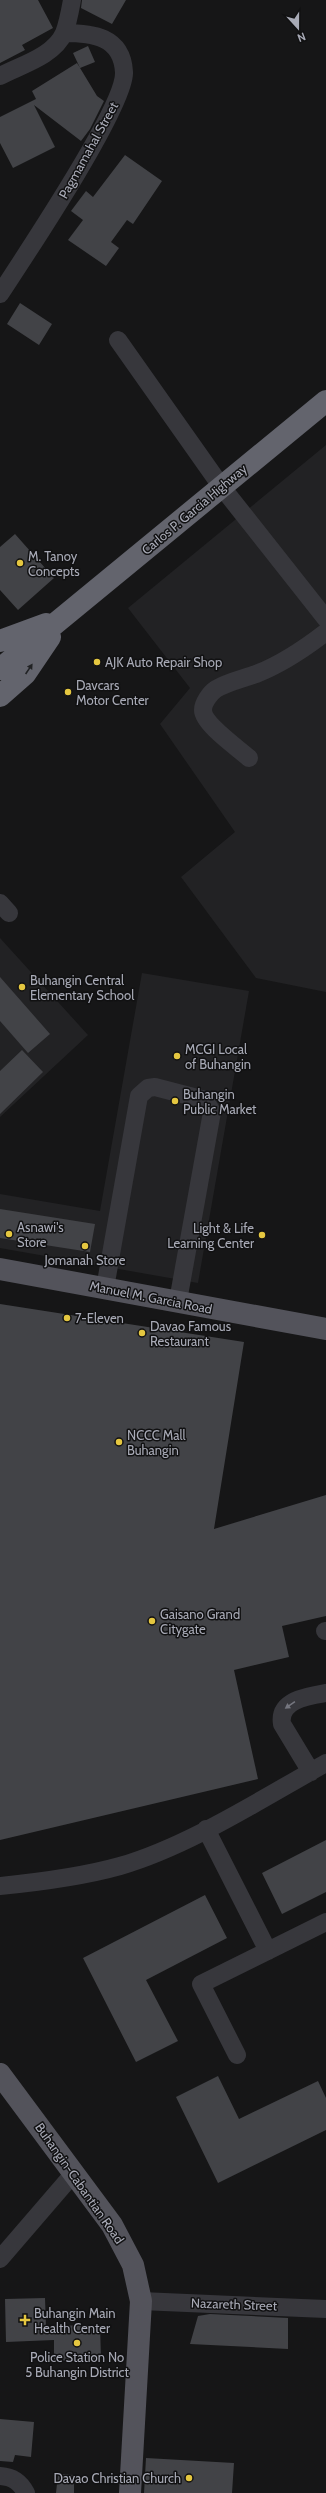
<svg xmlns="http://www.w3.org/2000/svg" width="326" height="2493" viewBox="0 0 326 2493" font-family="Cabin,sans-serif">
<rect width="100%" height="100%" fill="#161617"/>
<!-- built -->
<path fill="#222224" d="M326 445V992L256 978 181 877 235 832 160 724 190 688 128 608Z
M0 938 88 1035 0 1117Z
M142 973 249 991 198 1283 0 1248V1194L100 1211Z"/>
<!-- building -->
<path fill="#424347" d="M0 0H38L53 28 22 45 25 50 0 63Z
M82 0H126L112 24 81 8Z
M88 46 95 62 80 68 73 53Z
M77 63 97 96 104 101 90 129 81 141 34 105 55 147 13 168 0 143V117L36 99 32 91Z
M125 155 162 181 133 224 127 220 111 242 119 248 106 266 68 240 83 220 71 211 86 191 93 197Z
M20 303 52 324 39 345 7 324Z
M15 534 54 578 18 610 0 590V547Z
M0 977 50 1034 28 1053 0 1021Z
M22 1050 43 1072 0 1114V1071Z
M0 1209 95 1224 90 1252 0 1238Z
M0 1304 244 1342 214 1529 326 1495V1616L282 1626 289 1657 234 1670 258 1779 0 1840Z
M326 1840V1892L282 1914 262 1873Z
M205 1895 227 1938 146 1980 178 2041 136 2062 83 1958Z
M218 2076 239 2119 318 2081 326 2098V2130L218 2183 176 2097Z
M45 2298 46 2326 100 2325 101 2359 54 2361V2340L6 2342 5 2299Z
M210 2314 288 2318V2349L190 2344 198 2316Z
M0 2419 34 2422 31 2457 15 2455 13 2462 0 2461Z
M146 2458 234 2463 232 2493H144Z
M58 2474 74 2475V2493H56Z"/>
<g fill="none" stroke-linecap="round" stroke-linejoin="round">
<!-- minor -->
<path stroke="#37373c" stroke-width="18" d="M0 76C21 65 54 56 64 33 68 23 70 11 72 0
M0 294C23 259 126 105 124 72 122 36 92 33 64 33
M118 340 221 486 326 619
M249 758C238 748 203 724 203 710 203 703 210 693 216 689 228 682 242 679 256 674 282 664 304 649 326 632
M0 903 9 913
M105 1288 139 1096 148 1088 155 1087 205 1100 212 1112 178 1301
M325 1631H326
M311 1772 282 1724C278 1700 308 1696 326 1693
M206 1829 268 1951
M0 1886C40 1882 81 1877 120 1866 189 1846 263 1798 326 1763
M237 2055 201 1984 326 1922
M0 2259 74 2173
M141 2301 326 2309
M0 2476C13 2477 20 2482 26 2493"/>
<!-- major -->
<path stroke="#53535b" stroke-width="22" d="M0 1269 326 1329
M0 2074 112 2225 133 2265 141 2301 130 2493"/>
<!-- highway -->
<path stroke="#63646d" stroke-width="22" d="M0 641 46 624
M0 669 326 401
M0 696 25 674 50 637"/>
</g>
<!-- one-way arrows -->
<defs><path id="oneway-solid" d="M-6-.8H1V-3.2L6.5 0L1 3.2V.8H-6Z"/></defs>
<use fill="#212224" href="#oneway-solid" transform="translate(29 669) rotate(-56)"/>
<use fill="#75767f" href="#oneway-solid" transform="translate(290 1705) rotate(145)"/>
<!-- markers -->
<g fill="#e5c740" stroke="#111112" stroke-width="1.5">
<circle cx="20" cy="563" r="4"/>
<circle cx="97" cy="662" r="4"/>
<circle cx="68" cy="692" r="4"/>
<circle cx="22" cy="987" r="4"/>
<circle cx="177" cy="1056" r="4"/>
<circle cx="175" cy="1101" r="4"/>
<circle cx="9" cy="1234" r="4"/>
<circle cx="262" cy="1235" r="4"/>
<circle cx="85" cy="1246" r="4"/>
<circle cx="67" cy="1318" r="4"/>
<circle cx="142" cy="1333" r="4"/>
<circle cx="119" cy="1442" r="4"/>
<circle cx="152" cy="1621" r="4"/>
<path d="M23 2314h4v4h4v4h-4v4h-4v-4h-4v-4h4z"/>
<circle cx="77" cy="2343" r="4"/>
<circle cx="189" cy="2478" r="4"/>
</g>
<g text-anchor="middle" stroke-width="3" stroke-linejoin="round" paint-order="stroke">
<!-- street labels -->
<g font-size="13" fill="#a8aab6" stroke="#111112">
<text transform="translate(88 150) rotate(-61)" y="5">Pagmamahal Street</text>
<text transform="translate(194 509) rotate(-40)" y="5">Carlos P. Garcia Highway</text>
<text transform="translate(151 1297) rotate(11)" y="5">Manuel M. Garcia Road</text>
<text transform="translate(80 2183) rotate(55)" y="5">Buhangin-Cabantian Road</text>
<text transform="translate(234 2304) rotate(2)" y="5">Nazareth Street</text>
</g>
<!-- poi labels -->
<g font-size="13" fill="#a8aab6" stroke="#111112" text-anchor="start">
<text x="28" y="561">M. Tanoy<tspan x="28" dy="15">Concepts</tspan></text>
<text x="105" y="667">AJK Auto Repair Shop</text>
<text x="76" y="690">Davcars<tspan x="76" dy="15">Motor Center</tspan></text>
<text x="30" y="985">Buhangin Central<tspan x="30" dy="15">Elementary School</tspan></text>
<text x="185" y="1054">MCGI Local<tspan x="185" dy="15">of Buhangin</tspan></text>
<text x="183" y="1099">Buhangin<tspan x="183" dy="15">Public Market</tspan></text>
<text x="17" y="1232">Asnawi's<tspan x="17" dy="15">Store</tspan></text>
<text x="254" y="1233" text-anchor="end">Light &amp; Life<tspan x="254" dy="15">Learning Center</tspan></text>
<text x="85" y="1265" text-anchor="middle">Jomanah Store</text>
<text x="75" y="1323">7-Eleven</text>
<text x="150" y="1331">Davao Famous<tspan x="150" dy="15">Restaurant</tspan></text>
<text x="127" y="1440">NCCC Mall<tspan x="127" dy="15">Buhangin</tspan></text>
<text x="160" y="1619">Gaisano Grand<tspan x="160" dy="15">Citygate</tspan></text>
<text x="34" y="2318">Buhangin Main<tspan x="34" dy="15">Health Center</tspan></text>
<text x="77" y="2362" text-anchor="middle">Police Station No<tspan x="77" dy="15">5 Buhangin District</tspan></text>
<text x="181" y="2483" text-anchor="end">Davao Christian Church</text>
</g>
</g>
<!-- north arrow -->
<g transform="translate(298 28) rotate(159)" stroke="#111112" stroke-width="3" paint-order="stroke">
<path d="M0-3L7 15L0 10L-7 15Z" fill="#a8aab6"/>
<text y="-6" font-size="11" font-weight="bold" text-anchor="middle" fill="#a8aab6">N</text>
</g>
</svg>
